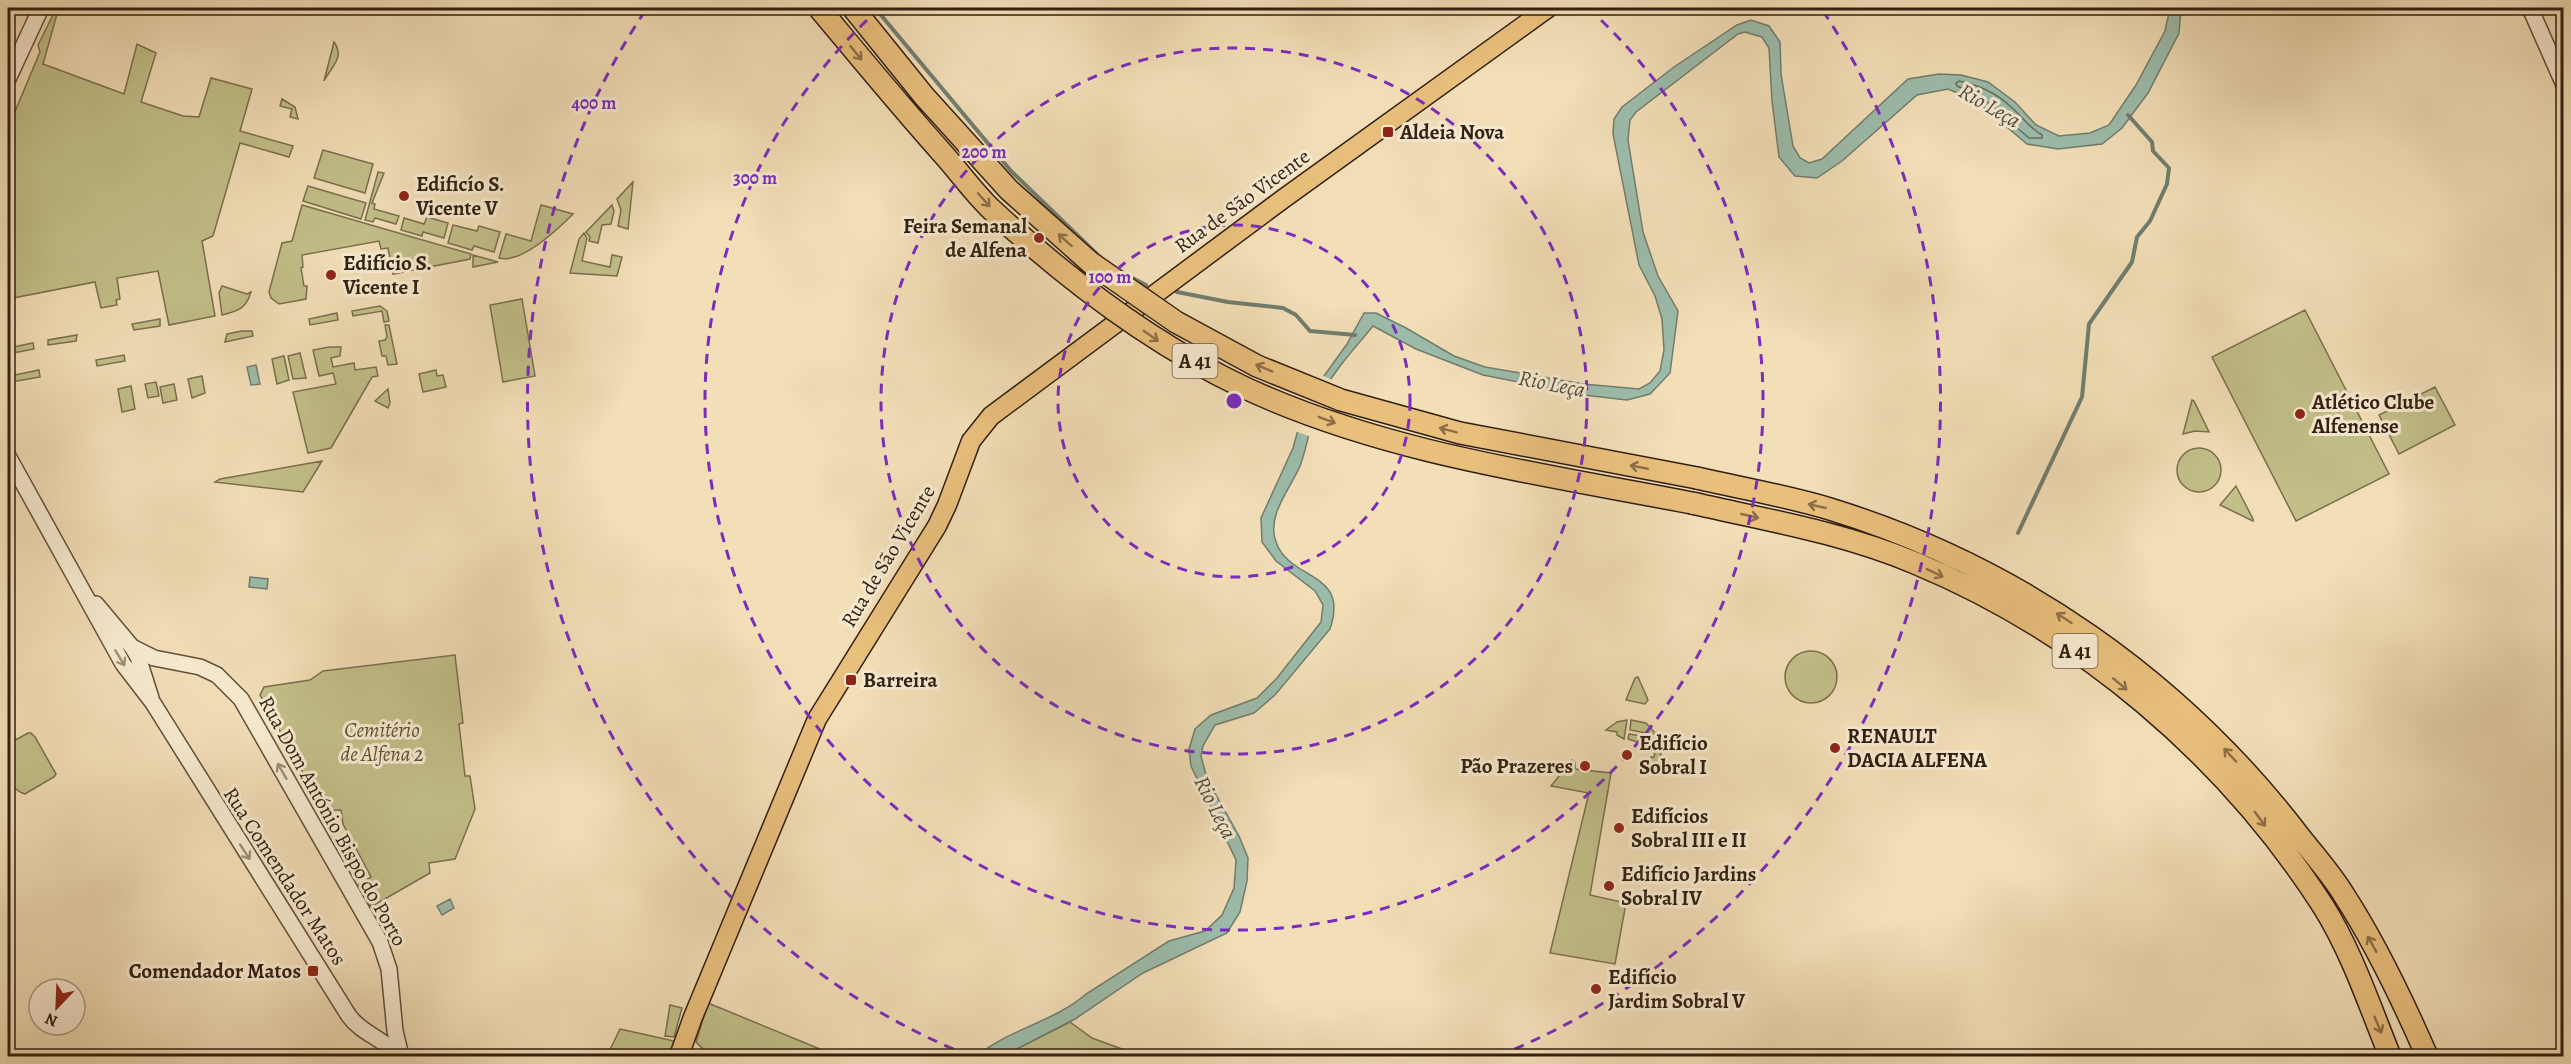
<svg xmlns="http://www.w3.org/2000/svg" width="2571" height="1064" viewBox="0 0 2571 1064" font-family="Alegreya,serif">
<rect width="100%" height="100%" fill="#f2deb7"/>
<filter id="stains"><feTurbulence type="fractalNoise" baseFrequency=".00333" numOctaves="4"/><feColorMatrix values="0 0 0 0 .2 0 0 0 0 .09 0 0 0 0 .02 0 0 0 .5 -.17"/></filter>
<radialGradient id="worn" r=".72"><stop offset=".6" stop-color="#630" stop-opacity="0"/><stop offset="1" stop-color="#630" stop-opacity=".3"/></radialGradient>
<!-- green -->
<path fill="#c2bf89" stroke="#7a6f4e" stroke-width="1.5" d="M54 13 57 14 43 64 124 94 137 44 156 53 141 102 183 116 199 117 211 78 252 89 240 131 293 146 289 157 240 143 213 236 202 241 215 316 169 325 158 271 117 278 120 299 116 300 117 305 101 308 95 282 8 299V128L40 52 38 45Z
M334 42C345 57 332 66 324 81Z
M282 99 295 107 298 119 290 117 292 109 280 106Z
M323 150 373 164 365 193 314 178Z
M378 172 384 173 372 203 375 204 374 209 399 216 396 224 375 218 373 222 365 220Z
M633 182 628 229 618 226 621 210 617 199Z
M308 186 366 203 361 219 303 201Z
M302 205 471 254 470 259 393 274 388 248 381 249 379 241 302 255 303 267 301 268 304 286H307L306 299 279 304 271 298 269 292 282 243 292 241Z
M541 205 573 214C558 229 521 264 499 258L506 234 531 241Z
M612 205 614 211 611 224 602 225 598 243 589 241 590 237 586 232Z
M427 217 448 223 444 238 423 232 422 236 401 230 404 218 424 224Z
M453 225 477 231 479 226 500 232 494 252 474 246 472 250 448 243Z
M584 233 587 238 582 261 610 267 612 255 622 257 617 276 570 273 579 239Z
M473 255 498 262 473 267Z
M222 286 247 294 251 292C246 309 238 311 222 315L219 293Z
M522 299 535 376 503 382 490 305Z
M380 306 387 311 389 321 384 322 382 311 353 316 352 311Z
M2305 310 2389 474 2296 521 2212 357Z
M337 313 338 320 310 325 309 319Z
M160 319V326L134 330 132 324Z
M385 325H389L397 364 388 365 386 356H382L379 341 385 340 387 337Z
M242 331H252L253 336 225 342 227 334Z
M77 335 76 341 48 345V340Z
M33 343 34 349 8 354V348Z
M329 347H341L340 356 331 358 333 367 354 363 355 370 376 367 378 376 372 377 331 448 308 453 293 392 336 384 333 373 319 376 313 350Z
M300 353 306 378 293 379 288 356Z
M124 355 125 361 97 366 96 360Z
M284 356 289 380 277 384 272 359Z
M39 370 40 377 12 382 10 376Z
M436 370 437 376 443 375 446 387 423 392 419 374Z
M202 376 205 393 192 398 188 379Z
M156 382 159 396 148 398 145 384Z
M174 384 177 400 163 403 160 387Z
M131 386 135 409 122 412 118 389Z
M2435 387 2455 425 2399 454 2379 415Z
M388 389 390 403 388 408 375 401Z
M2192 400 2194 401 2209 432 2195 431 2183 434Z
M2177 470a22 22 0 1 1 44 0a22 22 0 1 1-44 0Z
M322 461 303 492 215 482 220 479Z
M2236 486 2253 519V521L2220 505Z
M1785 677a26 26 0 1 1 52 0a26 26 0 1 1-52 0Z
M455 655 463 723 459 724 465 776H470L475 809 455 859 429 863 430 873 371 907 357 886 371 877 343 824 341 810 324 811 260 695 264 687 310 680 323 671Z
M1638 677 1648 700 1645 704 1626 700 1635 678Z
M1627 720 1624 739 1617 735V732L1606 730 1617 722Z
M1631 720 1646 723 1657 735 1630 730Z
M28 733H31L35 737 56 774 54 777 25 794C5 789 8 761 8 744Z
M1629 734 1659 739 1661 754 1657 773 1649 772 1653 763 1651 762V757H1654L1655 752 1652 751 1653 747 1628 739Z
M1572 760 1575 763V769L1611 773 1590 895 1626 903 1615 964 1550 953 1589 793 1551 786Z
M708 1003 837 1056H710L696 1042Z
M670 1005 682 1008 674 1037 665 1036Z
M1070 1022 1092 1038 1141 1056H1003Z
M620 1029 674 1041 669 1056H607Z"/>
<!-- water -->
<path fill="#9cbcab" stroke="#717d6e" stroke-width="1.5" d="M2170 8H2181L2179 33 2148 93 2122 128 2102 144 2058 149 2027 144 1976 101 1948 89 1917 95 1842 161 1817 178 1795 176 1779 157 1772 101 1769 48 1762 37 1745 32 1738 34 1636 112 1630 120 1628 140 1643 232 1658 276 1678 311 1670 373 1650 394 1627 400 1583 395 1483 375 1416 349 1373 326C1356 347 1336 368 1323 392 1311 414 1309 442 1300 466 1291 488 1266 515 1276 542 1290 582 1350 570 1330 629L1275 695 1254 713 1215 725 1203 746 1201 756 1207 779 1239 836 1248 858 1247 881 1240 912 1227 933 1143 973 1075 1019 1003 1056H977C1009 1029 1054 1022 1086 994L1169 941 1205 931 1222 915 1234 888 1236 860 1191 766 1189 749 1195 729 1211 715 1257 698 1277 678 1321 622 1323 605 1315 591 1276 561 1262 542 1261 518 1293 448 1306 401 1347 344 1364 313H1376L1406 328 1454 356 1485 367 1583 384 1639 389 1650 383 1660 371 1664 350 1662 319 1655 296 1639 265 1613 134 1614 119 1622 107 1674 67 1737 25 1751 20 1769 26 1780 42 1781 74 1793 146 1800 158 1809 163 1822 159 1908 79 1939 74 1961 75 1988 82 2015 102 2036 125 2059 136 2090 133 2109 125 2136 85 2165 31Z
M256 365 260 384 251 385 247 367Z
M250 577 268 579 267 589 249 587Z
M450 899 454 908 442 915 437 906Z"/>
<!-- pier -->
<path fill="#f2deb7" d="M1321 375 1335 381 1325 394 1311 437 1295 431 1304 400Z"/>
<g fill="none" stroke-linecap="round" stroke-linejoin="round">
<!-- shore -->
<path stroke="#666e5e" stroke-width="1.5" d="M1959 81C1979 85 1995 92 2010 106 2022 116 2028 127 2042 135V138H2029L1980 96 1957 86 1956 83Z"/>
<!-- stream -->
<path stroke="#717d6e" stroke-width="4" d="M875 8 1011 171 1101 258
M1125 274 1146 285
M1177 292 1228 302 1283 308 1296 315 1310 331 1355 335
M2018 533 2082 397 2089 324 2132 262 2137 237 2150 221 2156 208 2167 184 2169 168 2153 151 2152 142 2128 115"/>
<!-- minor casing -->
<g stroke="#614f3b" stroke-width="18">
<path id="minor" d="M2530 8 2564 85
M8 79 41 8
M8 456 123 664 153 703 349 1016C362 1034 384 1038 397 1056
M96 604 132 647 154 658 200 667 217 675 241 699 380 942 389 969 395 1031 401 1056
M132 647 138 657 151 698"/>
</g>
<!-- major casing -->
<g stroke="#311f12" stroke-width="21">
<path id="major" d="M679 1056 693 1017 817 719 937 526 947 505 971 441 991 416 1283 199 1548 8"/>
</g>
<!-- highway casing -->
<g stroke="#311f12" stroke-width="24">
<path id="highway" d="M1697 478C1741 488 1787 496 1830 509 2018 567 2181 681 2300 837 2315 856 2332 875 2344 895 2377 946 2403 1001 2427 1056
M1692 503C1767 520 1844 533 1915 563 2081 632 2226 755 2323 906 2352 952 2370 1007 2390 1056"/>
</g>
<!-- minor -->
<use href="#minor" stroke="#f7ead0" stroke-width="15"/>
<!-- major -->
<use href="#major" stroke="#e9bf7c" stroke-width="18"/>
<!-- highway -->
<use href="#highway" stroke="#e9bf7c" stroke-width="21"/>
<!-- highway-bridge casing -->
<g stroke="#311f12" stroke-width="24" stroke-linecap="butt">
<path id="highway-bridge" d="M819 8C860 57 901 107 944 155 960 173 975 194 992 210 1068 280 1150 343 1243 387 1384 453 1542 474 1692 503
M853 8 924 96 1009 190 1091 263 1176 322 1257 366 1341 400 1460 433 1697 478"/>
</g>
<!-- highway-bridge -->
<use href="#highway-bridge" stroke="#e9bf7c" stroke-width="21"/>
</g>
<!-- one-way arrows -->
<defs><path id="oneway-shaft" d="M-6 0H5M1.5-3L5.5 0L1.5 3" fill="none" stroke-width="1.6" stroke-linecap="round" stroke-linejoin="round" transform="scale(1.5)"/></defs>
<g stroke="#8d6f47">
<use href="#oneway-shaft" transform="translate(856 53) rotate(51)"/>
<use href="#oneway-shaft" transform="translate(984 200) rotate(48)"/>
<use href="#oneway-shaft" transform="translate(1065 240) rotate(-138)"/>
<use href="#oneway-shaft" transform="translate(1151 336) rotate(35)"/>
<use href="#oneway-shaft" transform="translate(1264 368) rotate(-157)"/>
<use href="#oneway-shaft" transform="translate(1327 420) rotate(21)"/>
<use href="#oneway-shaft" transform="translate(1448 430) rotate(-165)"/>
<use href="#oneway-shaft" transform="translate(1639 467) rotate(-169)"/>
<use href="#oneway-shaft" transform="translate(1817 506) rotate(-167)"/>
<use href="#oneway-shaft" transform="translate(1750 516) rotate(13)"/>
<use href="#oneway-shaft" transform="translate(1935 573) rotate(26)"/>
<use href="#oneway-shaft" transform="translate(2064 618) rotate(-147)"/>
<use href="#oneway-shaft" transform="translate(2120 684) rotate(40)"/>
<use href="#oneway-shaft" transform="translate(2230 755) rotate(-133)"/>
<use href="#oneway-shaft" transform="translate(2260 819) rotate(54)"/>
<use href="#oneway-shaft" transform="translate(2372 944) rotate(-119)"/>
<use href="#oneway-shaft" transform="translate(2378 1025) rotate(67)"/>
</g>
<g stroke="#9e8f7a">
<use href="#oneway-shaft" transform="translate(120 658) rotate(59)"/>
<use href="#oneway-shaft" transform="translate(282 771) rotate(-120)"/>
<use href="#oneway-shaft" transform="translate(245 852) rotate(57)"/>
</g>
<!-- distance rings -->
<g fill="none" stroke="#7b2cbf" stroke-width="3" stroke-dasharray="10 8">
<circle cx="1234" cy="401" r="176"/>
<circle cx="1234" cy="401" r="353"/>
<path d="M1588 8A529 529 0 1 1 880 8"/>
<path d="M970 1056A706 706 0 0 1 645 11M1823 11A706 706 0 0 1 1498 1056"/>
</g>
<!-- markers -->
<g fill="#8f2418" stroke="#f7ead0" stroke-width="2">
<rect x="1382" y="126" width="12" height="12" rx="3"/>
<circle cx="404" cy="196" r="6"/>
<circle cx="1039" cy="238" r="6"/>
<circle cx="331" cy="275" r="6"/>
<circle cx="2300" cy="414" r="6"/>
<rect x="845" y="674" width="12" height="12" rx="3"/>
<circle cx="1835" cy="748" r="6"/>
<circle cx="1627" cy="755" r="6"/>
<circle cx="1585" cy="766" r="6"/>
<circle cx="1619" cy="828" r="6"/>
<circle cx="1609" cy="886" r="6"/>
<rect x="307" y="965" width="12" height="12" rx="3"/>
<circle cx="1596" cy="989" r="6"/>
</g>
<g text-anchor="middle" stroke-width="6" stroke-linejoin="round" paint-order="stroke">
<!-- shield labels -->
<g fill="#f7ead0" stroke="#6c5c4b" stroke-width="1.5">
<rect x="1172.5" y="344" width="45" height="34" rx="4.5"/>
<rect x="2052.5" y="634" width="45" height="34" rx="4.5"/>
</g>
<g font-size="20" font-weight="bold" fill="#311f12">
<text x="1195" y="368">A 41</text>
<text x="2075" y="658">A 41</text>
</g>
<!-- poi labels -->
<g font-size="21" font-weight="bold" fill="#311f12" stroke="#f7ead0" text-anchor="start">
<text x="1400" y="139">Aldeia Nova</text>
<text x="416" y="191">Edificío S.<tspan x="416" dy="24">Vicente V</tspan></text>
<text x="1027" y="233" text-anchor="end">Feira Semanal<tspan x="1027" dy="24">de Alfena</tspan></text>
<text x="343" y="270">Edifício S.<tspan x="343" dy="24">Vicente I</tspan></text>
<text x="2312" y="409">Atlético Clube<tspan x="2312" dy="24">Alfenense</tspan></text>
<text x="863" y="687">Barreira</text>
<text x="1847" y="743">RENAULT<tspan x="1847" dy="24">DACIA ALFENA</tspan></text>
<text x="1639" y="750">Edifício<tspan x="1639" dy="24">Sobral I</tspan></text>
<text x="1573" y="773" text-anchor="end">Pão Prazeres</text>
<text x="1631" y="823">Edifícios<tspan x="1631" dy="24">Sobral III e II</tspan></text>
<text x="1621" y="881">Edifício Jardins<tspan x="1621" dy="24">Sobral IV</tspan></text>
<text x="301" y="978" text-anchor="end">Comendador Matos</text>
<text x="1608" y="984">Edifício<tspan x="1608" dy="24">Jardim Sobral V</tspan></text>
</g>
<!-- street labels -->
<g font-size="21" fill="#311f12" stroke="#f7ead0">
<text transform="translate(1242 201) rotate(-36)" y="7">Rua de São Vicente</text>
<text transform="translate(888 556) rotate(-59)" y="7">Rua de São Vicente</text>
<text transform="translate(333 821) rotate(61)" y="7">Rua Dom António Bispo do Porto</text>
<text transform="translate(285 876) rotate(57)" y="7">Rua Comendador Matos</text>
</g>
<!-- park labels -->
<g font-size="21" font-style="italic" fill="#5c4f36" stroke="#f7ead0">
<text x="382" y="737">Cemitério<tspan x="382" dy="24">de Alfena 2</tspan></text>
</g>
<!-- water labels -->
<g font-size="22" font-style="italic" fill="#514e40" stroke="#f7ead0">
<text transform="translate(1990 105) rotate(30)" y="8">Rio Leça</text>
<text transform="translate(1552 383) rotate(11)" y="8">Rio Leça</text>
<text transform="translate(1216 807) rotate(63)" y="8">Rio Leça</text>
</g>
</g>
<circle cx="1234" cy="401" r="9" fill="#7b2cbf" stroke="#f7ead0" stroke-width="3"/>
<g font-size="18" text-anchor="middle" font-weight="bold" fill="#7b2cbf" stroke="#f7ead0" stroke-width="6" stroke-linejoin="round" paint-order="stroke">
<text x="594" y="109">400 m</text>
<text x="984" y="158">200 m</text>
<text x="755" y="184">300 m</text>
<text x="1110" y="283">100 m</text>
</g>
<!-- margin -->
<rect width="2571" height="1064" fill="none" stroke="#f2deb7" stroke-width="30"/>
<rect x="9" y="9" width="2553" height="1046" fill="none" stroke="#311f12" stroke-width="3"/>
<rect x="15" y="15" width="2541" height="1034" fill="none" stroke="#311f12" stroke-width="1.5"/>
<!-- north arrow -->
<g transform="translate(57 1007) rotate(203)"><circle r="28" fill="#f7ead0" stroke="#a89984" stroke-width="1.5"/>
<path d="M0-4.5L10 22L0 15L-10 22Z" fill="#8f2418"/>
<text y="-9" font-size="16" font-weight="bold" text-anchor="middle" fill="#311f12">N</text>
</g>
<rect width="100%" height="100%" filter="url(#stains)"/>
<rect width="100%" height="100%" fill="url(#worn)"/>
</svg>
